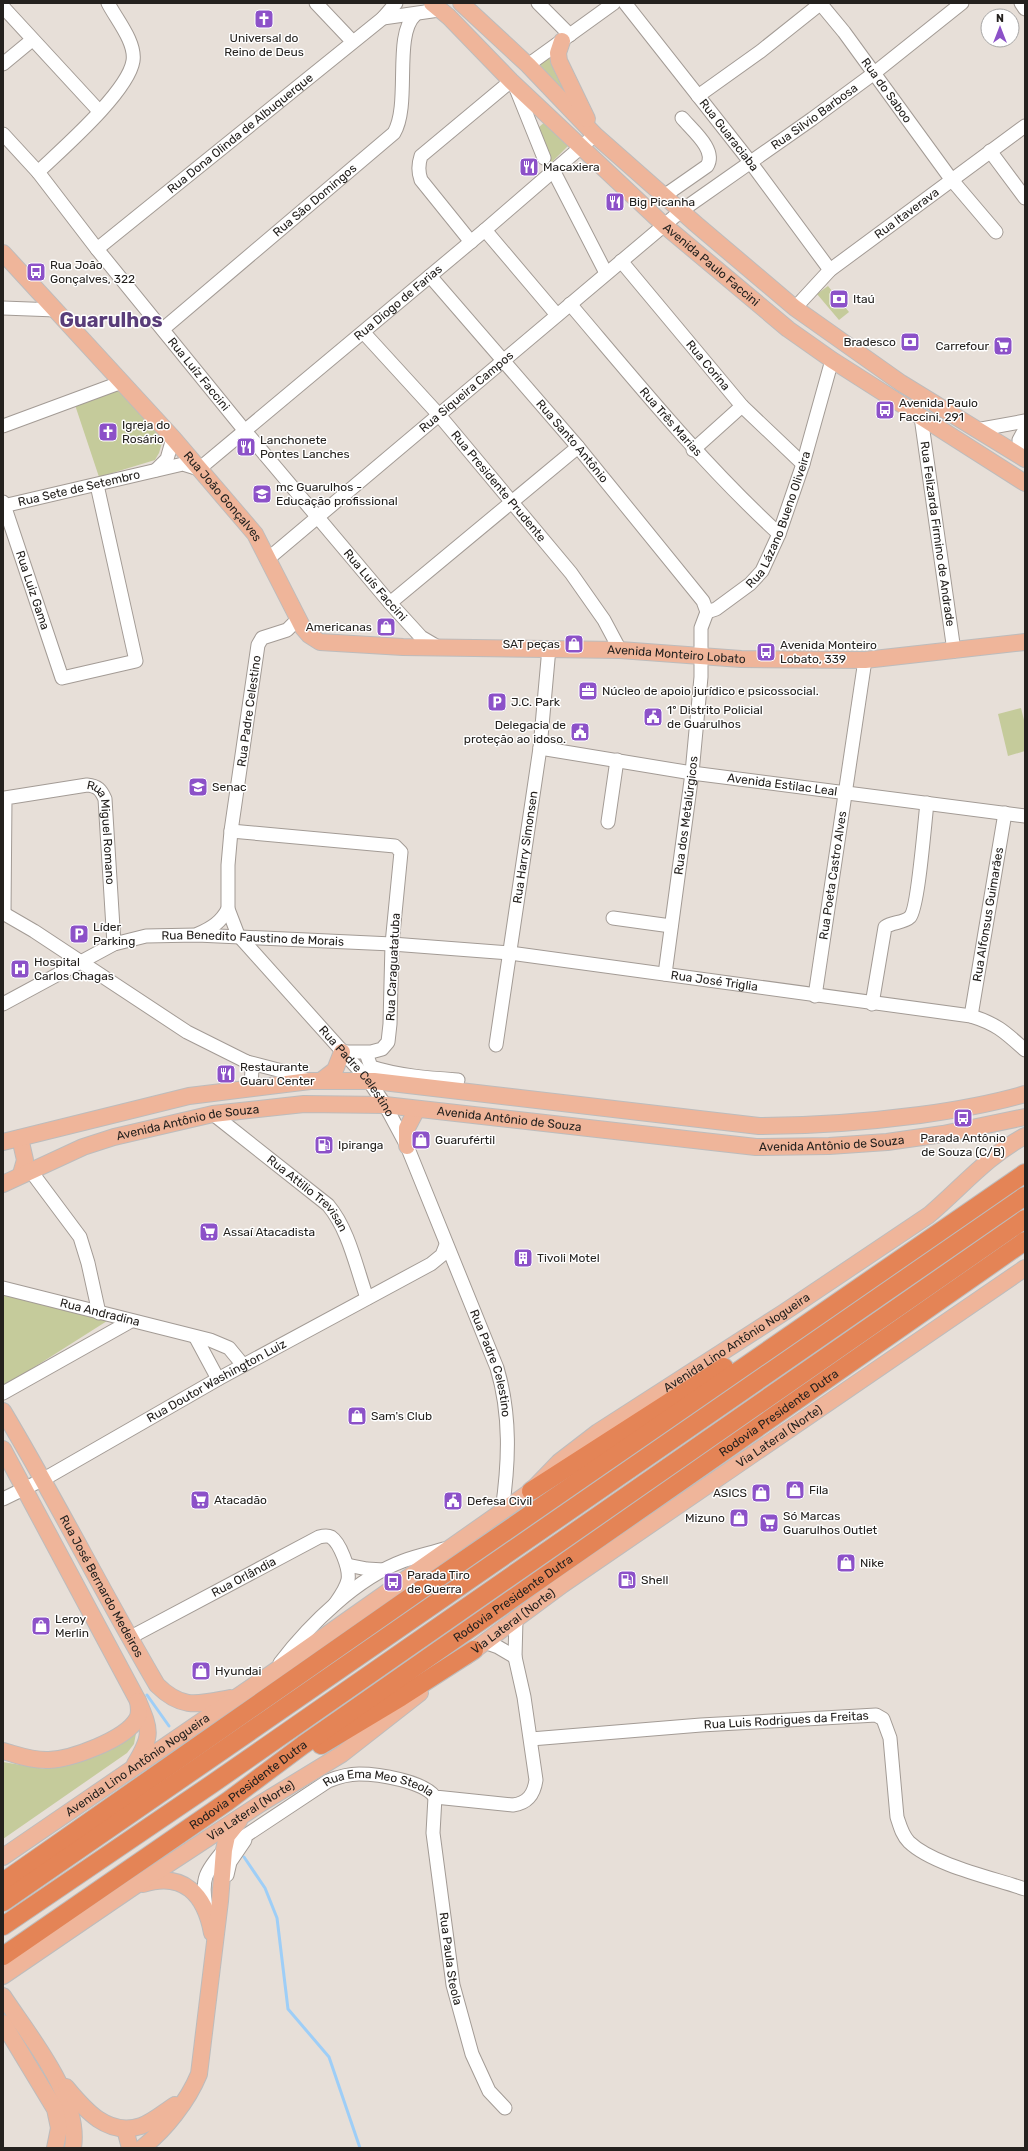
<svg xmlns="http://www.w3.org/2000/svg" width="1028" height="2151" viewBox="0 0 1028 2151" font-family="Rubik,sans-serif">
<rect width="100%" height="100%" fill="#e7dfd8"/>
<!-- green -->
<path fill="#c5cb9b" d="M555 54 572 101 538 66Z
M547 120 570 144 551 163 538 128Z
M828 286 849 312 839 320 817 294Z
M121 388 155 429 162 443 159 453 155 460 99 477 75 405Z
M1021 708 1025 724V751L1008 756 998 714Z
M3 1294 107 1321 3 1387Z
M137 1728 134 1744 127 1753 3 1839V1762L45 1769 68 1763Z"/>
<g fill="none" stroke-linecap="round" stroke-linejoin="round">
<!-- stream -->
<path stroke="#9ecef7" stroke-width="3" d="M147 1695 169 1726
M244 1857 265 1888 277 1918 288 2009 329 2057 360 2148"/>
<!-- minor casing -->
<g stroke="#a39b95" stroke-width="15">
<g id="minor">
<path d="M316 3 352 41"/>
<path d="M538 3 570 35"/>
<path id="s1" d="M625 3 751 163 830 270"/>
<path id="s2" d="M820 3 844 32 951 179 996 232"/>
<path d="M1021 3 1025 9"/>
<path d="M3 7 99 111"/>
<path d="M383 18 439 10"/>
<path d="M3 64 32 40"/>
<path d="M528 65 614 3"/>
<path d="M515 86 544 158"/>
<path d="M698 96 761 51 820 4"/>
<path id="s3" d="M3 134 38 172 97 249 245 431 390 603 421 637 438 647"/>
<path d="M990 151 1025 198"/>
<path d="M553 170 606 273"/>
<path d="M38 172C62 149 128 92 133 61 136 42 116 19 108 3"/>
<path d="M664 196 707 166C717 150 693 131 682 118"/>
<path d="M485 230 557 315"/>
<path d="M471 242 421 180C418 172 418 165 421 156L511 81"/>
<path id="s4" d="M97 249 383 18 396 3"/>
<path id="s5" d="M621 261 742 406 803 464"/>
<path id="s6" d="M430 276 578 447 703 601 707 612"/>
<path id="s7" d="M570 304C638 384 701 462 779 534"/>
<path d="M3 308 56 310"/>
<path id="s8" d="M795 308 830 270 1025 126"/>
<path id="s9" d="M163 329 394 133C411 104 393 35 415 15"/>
<path id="s10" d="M364 333 439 415 571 573 604 620 620 650"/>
<path id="s11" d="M921 417 954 651"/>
<path d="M3 426 122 382"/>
<path d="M1025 429 1019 440 1025 457"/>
<path d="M976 430 1025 421"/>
<path d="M693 450 742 406"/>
<path d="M156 470 167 459 173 438"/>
<path id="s12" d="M3 502 62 678 136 661 97 485"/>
<path id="s13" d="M3 506 183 464 199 469 485 230 595 135"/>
<path id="s14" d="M269 558 681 211 812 119 873 74 962 3"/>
<path d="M390 603 578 447"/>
<path id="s15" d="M707 612 716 609 750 584 762 571 779 534 803 464 832 360"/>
<path id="s16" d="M299 618 287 630 262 638 258 645 231 831 228 865V909L238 935 369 1081 385 1105 407 1146 497 1368C511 1415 509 1463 502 1511"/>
<path id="s17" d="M540 748 692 773 1025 816"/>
<path d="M608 822 617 760"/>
<path d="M231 831 395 846 401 852 392 944 390 1024 388 1042 382 1049 371 1052H342"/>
<path d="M3 913 34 931 187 1032 247 1062 282 1071 310 1081"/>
<path id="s18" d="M4 913 5 798 87 785C98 786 101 790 105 799L114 944"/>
<path d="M613 918 671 926"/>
<path d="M198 934C212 928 221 922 228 909"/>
<path id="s19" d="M665 974 692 773 701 677V628L707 612"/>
<path id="s20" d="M815 996 865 660"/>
<path id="s21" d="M3 1004 114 944 146 936 197 935 392 944 510 953 971 1016C997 1024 1005 1032 1025 1050"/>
<path d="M872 1004 885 927C892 922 904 923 910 917 918 909 925 819 927 803"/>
<path id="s22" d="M971 1016 1005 813"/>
<path id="s23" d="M496 1045 540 748 549 648"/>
<path d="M366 1053 371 1067C399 1076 429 1078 458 1080"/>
<path d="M247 1062 252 1069 251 1087"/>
<path id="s24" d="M213 1114 328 1205C349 1230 356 1267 367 1298"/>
<path d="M30 1170 80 1237 88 1263 99 1313"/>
<path id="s25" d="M3 1288 210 1340 229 1348 243 1365"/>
<path d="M196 1338 218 1379"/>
<path d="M3 1393 131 1321"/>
<path id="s26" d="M3 1499 44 1479 218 1379 431 1264 442 1255 446 1245"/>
<path d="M347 1565 367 1569 384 1570"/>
<path id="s27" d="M129 1638 319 1537C323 1536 327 1535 331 1537 340 1543 350 1569 348 1580 346 1589 340 1597 335 1604"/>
<path d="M484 1642 498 1647 515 1657"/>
<path d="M280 1663C310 1624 357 1578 403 1561 416 1556 431 1553 444 1549"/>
<path id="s28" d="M531 1739 701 1725 876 1715 883 1719 890 1738 897 1817C900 1826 902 1835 909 1842 933 1865 993 1878 1025 1889"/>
<path id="s29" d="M435 1797 433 1833 453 1985 472 2054 489 2091 505 2108"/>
<path d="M227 1875 230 1862 245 1840"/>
<path id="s30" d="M206 1908C201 1879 205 1872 224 1850L328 1781C338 1777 348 1774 359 1774 379 1774 423 1781 435 1797L513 1805C528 1803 534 1794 536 1780L524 1697 515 1657 516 1619"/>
</g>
</g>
<!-- major casing -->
<g stroke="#bdbcbc" stroke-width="18">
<g id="major">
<path id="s31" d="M432 3 449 17 511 81 664 225 788 329 832 360 1025 483"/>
<path d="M461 3 528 65 595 135 697 225 795 308 901 383 1025 459"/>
<path d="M562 41 558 53 559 61 587 119"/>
<path id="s32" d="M3 253 173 438 255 534 303 628 309 635 320 642 403 647 620 650 741 659 865 660 1025 642"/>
<path d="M322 1080 335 1070 342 1052"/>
<path d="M20 1138 25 1160 21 1174"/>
<path d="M3 1142 189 1096 310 1081H374L759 1126C814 1126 866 1122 920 1115 956 1110 991 1104 1025 1094"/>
<path d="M407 1146V1128L417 1109"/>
<path id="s33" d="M3 1184 83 1147 114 1137 213 1114 304 1104 385 1105 756 1147 829 1146 887 1142 943 1134 1025 1117"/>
<path id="s34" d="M3 1411C57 1501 104 1595 157 1685 182 1710 198 1704 230 1698"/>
<path d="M3 1449 138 1701C151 1731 152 1736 135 1764"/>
<path id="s35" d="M465 1657 562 1585 1025 1268"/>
<path d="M3 1751C18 1755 33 1761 49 1760 71 1759 125 1740 137 1719 140 1714 139 1707 138 1701"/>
<path id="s36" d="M3 1857 272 1673 531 1491 559 1462 598 1432 783 1313 929 1215C962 1187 986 1157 1025 1136"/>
<path d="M143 1884C184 1871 205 1895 212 1933"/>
<path id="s37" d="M3 1976 132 1888 260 1804 342 1754 420 1693"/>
<path d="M3 1996C29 2036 81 2097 73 2148"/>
<path d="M3 2023 55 2109 59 2128 55 2148"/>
<path d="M66 2087C85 2110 108 2137 141 2126 153 2122 164 2112 175 2105"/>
<path d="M125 2129 130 2148"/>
<path d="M142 2148C165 2130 188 2101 199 2074L220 1901 224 1850 227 1836 239 1821"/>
</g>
</g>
<!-- highway casing -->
<g stroke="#bdbcbc" stroke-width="20">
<g id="highway">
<path d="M531 1491 724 1367"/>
<path d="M321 1745 401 1697 474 1650"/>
<path d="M3 1882 425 1587 1025 1173"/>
<path d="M3 1902 1025 1196"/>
<path d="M3 1926 212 1784 1025 1219"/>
<path id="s38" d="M3 1956 228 1801 303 1745 1025 1241"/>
</g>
</g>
<!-- minor -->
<use href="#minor" stroke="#fff" stroke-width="13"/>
<!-- major -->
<use href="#major" stroke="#efb59a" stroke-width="16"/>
<!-- highway -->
<use href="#highway" stroke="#e48456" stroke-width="18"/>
</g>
<!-- icons -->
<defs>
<g id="church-square" transform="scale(1)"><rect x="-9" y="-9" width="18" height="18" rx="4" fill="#8c51c8" stroke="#fff"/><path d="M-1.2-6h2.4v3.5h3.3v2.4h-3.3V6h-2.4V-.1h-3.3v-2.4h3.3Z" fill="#fff"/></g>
<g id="restaurant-square" transform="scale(1)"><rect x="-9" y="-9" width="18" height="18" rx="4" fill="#8c51c8" stroke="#fff"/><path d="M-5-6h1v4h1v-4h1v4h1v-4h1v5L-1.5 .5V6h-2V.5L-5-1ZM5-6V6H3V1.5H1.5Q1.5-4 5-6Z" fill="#fff"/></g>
<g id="bus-square" transform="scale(1)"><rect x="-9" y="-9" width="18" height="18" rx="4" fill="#8c51c8" stroke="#fff"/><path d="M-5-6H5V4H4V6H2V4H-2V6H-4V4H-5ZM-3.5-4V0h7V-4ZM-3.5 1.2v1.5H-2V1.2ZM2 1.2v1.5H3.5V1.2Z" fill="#fff"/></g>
<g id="bank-square" transform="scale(1)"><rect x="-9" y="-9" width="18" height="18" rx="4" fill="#8c51c8" stroke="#fff"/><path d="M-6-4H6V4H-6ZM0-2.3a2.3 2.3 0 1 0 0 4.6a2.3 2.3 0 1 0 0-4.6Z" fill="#fff"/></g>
<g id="supermarket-square" transform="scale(1)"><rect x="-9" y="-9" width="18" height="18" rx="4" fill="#8c51c8" stroke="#fff"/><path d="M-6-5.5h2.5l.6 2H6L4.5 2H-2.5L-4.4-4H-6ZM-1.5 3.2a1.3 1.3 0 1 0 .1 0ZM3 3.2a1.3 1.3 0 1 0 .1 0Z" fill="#fff"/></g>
<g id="university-square" transform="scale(1)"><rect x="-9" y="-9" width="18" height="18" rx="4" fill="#8c51c8" stroke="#fff"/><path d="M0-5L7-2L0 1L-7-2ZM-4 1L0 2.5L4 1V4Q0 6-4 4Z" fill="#fff"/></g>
<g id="shop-square" transform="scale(1)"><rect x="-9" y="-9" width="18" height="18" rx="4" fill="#8c51c8" stroke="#fff"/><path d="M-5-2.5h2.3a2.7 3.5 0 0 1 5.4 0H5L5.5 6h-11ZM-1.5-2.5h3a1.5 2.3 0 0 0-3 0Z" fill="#fff"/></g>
<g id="office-square" transform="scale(1)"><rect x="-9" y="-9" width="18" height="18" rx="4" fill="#8c51c8" stroke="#fff"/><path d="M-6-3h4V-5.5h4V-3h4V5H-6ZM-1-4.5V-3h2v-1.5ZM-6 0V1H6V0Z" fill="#fff"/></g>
<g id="parking-square" transform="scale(1)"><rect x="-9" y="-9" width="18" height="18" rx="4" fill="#8c51c8" stroke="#fff"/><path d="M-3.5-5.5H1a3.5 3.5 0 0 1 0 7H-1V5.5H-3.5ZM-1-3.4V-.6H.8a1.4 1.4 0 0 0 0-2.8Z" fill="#fff"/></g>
<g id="civic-square" transform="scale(1)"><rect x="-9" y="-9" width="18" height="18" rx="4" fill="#8c51c8" stroke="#fff"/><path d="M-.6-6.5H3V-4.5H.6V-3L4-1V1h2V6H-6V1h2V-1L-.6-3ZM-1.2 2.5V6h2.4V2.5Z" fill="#fff"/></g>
<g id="hospital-square" transform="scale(1)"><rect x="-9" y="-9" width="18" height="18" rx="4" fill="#8c51c8" stroke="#fff"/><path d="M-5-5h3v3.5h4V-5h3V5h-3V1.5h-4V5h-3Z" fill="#fff"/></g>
<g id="fuel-square" transform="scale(1)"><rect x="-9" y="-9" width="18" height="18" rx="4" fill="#8c51c8" stroke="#fff"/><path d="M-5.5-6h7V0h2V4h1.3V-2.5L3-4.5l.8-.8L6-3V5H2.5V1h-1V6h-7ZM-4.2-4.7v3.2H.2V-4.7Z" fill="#fff"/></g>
<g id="building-square" transform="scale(1)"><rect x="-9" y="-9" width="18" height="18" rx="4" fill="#8c51c8" stroke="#fff"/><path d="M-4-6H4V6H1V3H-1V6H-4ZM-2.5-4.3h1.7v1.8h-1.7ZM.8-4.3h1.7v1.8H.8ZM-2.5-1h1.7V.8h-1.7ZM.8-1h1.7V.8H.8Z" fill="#fff"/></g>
</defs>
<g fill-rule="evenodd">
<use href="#church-square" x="264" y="19"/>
<use href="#restaurant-square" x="529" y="167"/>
<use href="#restaurant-square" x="615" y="202"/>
<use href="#bus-square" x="36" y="272"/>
<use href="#bank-square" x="839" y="299"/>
<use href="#bank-square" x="910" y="342"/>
<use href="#supermarket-square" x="1003" y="346"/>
<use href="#bus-square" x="885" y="410"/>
<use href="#church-square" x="108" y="432"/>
<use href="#restaurant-square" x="246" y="447"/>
<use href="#university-square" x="262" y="494"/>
<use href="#shop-square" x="386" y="627"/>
<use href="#shop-square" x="574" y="644"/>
<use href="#bus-square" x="766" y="652"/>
<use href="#office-square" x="588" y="691"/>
<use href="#parking-square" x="497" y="702"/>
<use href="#civic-square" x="653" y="717"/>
<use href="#civic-square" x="580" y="732"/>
<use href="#university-square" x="198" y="787"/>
<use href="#parking-square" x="79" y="934"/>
<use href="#hospital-square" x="20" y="969"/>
<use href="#restaurant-square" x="226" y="1074"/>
<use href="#bus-square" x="963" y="1118"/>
<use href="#shop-square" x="421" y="1140"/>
<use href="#fuel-square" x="324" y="1145"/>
<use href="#supermarket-square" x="209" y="1232"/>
<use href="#building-square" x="523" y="1258"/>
<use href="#shop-square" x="357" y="1416"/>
<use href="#shop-square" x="795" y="1490"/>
<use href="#shop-square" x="761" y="1493"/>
<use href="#supermarket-square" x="200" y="1500"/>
<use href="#civic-square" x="453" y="1501"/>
<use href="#shop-square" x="739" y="1518"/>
<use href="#supermarket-square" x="769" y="1523"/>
<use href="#shop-square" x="846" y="1563"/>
<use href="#fuel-square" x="627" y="1580"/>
<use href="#bus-square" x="393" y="1582"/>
<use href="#shop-square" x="41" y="1626"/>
<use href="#shop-square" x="201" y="1671"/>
</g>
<g text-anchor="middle" stroke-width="3" stroke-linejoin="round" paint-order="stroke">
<!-- poi labels -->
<g font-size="12" fill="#24211e" stroke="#fff" text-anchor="start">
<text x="264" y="42" text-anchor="middle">Universal do<tspan x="264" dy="14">Reino de Deus</tspan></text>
<text x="543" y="171">Macaxiera</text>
<text x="629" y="206">Big Picanha</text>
<text x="50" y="269">Rua João<tspan x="50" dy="14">Gonçalves, 322</tspan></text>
<text x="853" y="303">Itaú</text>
<text x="896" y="346" text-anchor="end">Bradesco</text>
<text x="989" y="350" text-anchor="end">Carrefour</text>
<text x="899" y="407">Avenida Paulo<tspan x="899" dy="14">Faccini, 291</tspan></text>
<text x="122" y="429">Igreja do<tspan x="122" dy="14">Rosário</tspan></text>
<text x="260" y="444">Lanchonete<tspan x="260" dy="14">Pontes Lanches</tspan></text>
<text x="276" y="491">mc Guarulhos -<tspan x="276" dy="14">Educação profissional</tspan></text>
<text x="372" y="631" text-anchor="end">Americanas</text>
<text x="560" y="648" text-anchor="end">SAT peças</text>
<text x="780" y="649">Avenida Monteiro<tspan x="780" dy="14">Lobato, 339</tspan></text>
<text x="602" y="695">Núcleo de apoio jurídico e psicossocial.</text>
<text x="511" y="706">J.C. Park</text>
<text x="667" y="714">1º Distrito Policial<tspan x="667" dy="14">de Guarulhos</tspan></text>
<text x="566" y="729" text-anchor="end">Delegacia de<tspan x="566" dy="14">proteção ao idoso.</tspan></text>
<text x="212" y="791">Senac</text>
<text x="93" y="931">Líder<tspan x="93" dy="14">Parking</tspan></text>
<text x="34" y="966">Hospital<tspan x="34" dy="14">Carlos Chagas</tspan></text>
<text x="240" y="1071">Restaurante<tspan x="240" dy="14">Guaru Center</tspan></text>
<text x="963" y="1142" text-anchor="middle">Parada Antônio<tspan x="963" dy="14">de Souza (C/B)</tspan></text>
<text x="435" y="1144">Guarufértil</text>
<text x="338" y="1149">Ipiranga</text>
<text x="223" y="1236">Assaí Atacadista</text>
<text x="537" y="1262">Tivoli Motel</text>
<text x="371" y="1420">Sam's Club</text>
<text x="809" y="1494">Fila</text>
<text x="747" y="1497" text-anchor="end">ASICS</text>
<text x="214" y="1504">Atacadão</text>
<text x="467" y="1505">Defesa Civil</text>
<text x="783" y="1520">Só Marcas<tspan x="783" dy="14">Guarulhos Outlet</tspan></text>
<text x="725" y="1522" text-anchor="end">Mizuno</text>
<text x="860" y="1567">Nike</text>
<text x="407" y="1579">Parada Tiro<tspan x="407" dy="14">de Guerra</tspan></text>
<text x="641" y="1584">Shell</text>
<text x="55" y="1623">Leroy<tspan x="55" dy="14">Merlin</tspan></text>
<text x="215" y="1675">Hyundai</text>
</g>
<!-- street labels -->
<g font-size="12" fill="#24211e" stroke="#fff">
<text dy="4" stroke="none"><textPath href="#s2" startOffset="110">Rua do Saboo</textPath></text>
<text dy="4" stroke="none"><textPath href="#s14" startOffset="702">Rua Silvio Barbosa</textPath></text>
<text dy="4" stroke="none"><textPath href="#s4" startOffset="184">Rua Dona Olinda de Albuquerque</textPath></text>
<text dy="4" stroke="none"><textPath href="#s1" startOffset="168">Rua Guaraciaba</textPath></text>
<text dy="4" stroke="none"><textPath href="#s9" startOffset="199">Rua São Domingos</textPath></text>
<text dy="4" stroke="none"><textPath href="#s8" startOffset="147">Rua Itaverava</textPath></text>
<text dy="4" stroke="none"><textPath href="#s31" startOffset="383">Avenida Paulo Faccini</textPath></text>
<text dy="4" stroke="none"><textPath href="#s13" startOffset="461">Rua Diogo de Farias</textPath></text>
<text dy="4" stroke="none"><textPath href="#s5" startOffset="136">Rua Corina</textPath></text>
<text dy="4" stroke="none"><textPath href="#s3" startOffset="310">Rua Luíz Faccini</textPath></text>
<text dy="4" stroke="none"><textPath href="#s14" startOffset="258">Rua Siqueira Campos</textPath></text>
<text dy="4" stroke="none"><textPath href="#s7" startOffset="155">Rua Três Marias</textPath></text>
<text dy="4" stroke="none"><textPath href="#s6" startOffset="218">Rua Santo Antônio</textPath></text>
<text dy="4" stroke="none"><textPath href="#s10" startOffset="204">Rua Presidente Prudente</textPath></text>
<text dy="4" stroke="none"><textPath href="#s13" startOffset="78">Rua Sete de Setembro</textPath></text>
<text dy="4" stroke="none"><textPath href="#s32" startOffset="328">Rua João Gonçalves</textPath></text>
<text dy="4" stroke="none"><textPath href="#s15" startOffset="123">Rua Lázano Bueno Oliveira</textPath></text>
<text dy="4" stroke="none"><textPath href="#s11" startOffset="118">Rua Felizarda Firmino de Andrade</textPath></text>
<text dy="4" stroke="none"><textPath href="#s3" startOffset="585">Rua Luís Faccini</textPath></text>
<text dy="4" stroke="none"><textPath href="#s12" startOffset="93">Rua Luiz Gama</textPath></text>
<text dy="4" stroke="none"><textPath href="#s32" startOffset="862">Avenida Monteiro Lobato</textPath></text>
<text transform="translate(249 711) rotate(-82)" y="4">Rua Padre Celestino</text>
<text dy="4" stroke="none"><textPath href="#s17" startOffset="245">Avenida Estilac Leal</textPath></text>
<text dy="4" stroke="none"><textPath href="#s19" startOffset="160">Rua dos Metalúrgicos</textPath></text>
<text dy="4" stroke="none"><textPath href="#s18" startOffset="253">Rua Miguel Romano</textPath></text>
<text dy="4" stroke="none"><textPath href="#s23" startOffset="200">Rua Harry Simonsen</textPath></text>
<text dy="4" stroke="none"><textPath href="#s20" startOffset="122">Rua Poeta Castro Alves</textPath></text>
<text dy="4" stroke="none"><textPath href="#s22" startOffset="103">Rua Alfonsus Guimarães</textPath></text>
<text dy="4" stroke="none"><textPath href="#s21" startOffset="266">Rua Benedito Faustino de Morais</textPath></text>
<text transform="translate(393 967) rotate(-87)" y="4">Rua Caraguatatuba</text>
<text dy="4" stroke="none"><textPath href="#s21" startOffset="730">Rua José Triglia</textPath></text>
<text dy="4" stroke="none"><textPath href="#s16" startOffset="526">Rua Padre Celestino</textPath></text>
<text dy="4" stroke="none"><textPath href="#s33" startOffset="520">Avenida Antônio de Souza</textPath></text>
<text dy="4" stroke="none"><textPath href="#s33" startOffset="196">Avenida Antônio de Souza</textPath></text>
<text dy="4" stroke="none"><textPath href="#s33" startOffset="844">Avenida Antônio de Souza</textPath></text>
<text dy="4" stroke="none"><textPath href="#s24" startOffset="124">Rua Attilio Trevisan</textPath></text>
<text dy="4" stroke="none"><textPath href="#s25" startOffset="100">Rua Andradina</textPath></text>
<text dy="4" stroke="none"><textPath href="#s36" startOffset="897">Avenida Lino Antônio Nogueira</textPath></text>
<text dy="4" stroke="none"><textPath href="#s16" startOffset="850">Rua Padre Celestino</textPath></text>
<text dy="4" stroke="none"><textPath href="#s26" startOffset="244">Rua Doutor Washington Luiz</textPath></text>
<text dy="4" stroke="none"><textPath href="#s38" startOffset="947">Rodovia Presidente Dutra</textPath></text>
<text dy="4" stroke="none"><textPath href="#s35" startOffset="384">Via Lateral (Norte)</textPath></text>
<text dy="4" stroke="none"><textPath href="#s27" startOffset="130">Rua Orlândia</textPath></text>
<text dy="4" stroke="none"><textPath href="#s34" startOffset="201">Rua José Bernardo Medeiros</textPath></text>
<text dy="4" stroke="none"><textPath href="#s38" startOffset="623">Rodovia Presidente Dutra</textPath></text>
<text dy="4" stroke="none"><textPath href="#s35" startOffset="60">Via Lateral (Norte)</textPath></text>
<text dy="4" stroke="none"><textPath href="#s28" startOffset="256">Rua Luis Rodrigues da Freitas</textPath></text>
<text dy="4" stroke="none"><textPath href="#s36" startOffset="163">Avenida Lino Antônio Nogueira</textPath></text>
<text dy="4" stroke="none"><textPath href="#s38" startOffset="299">Rodovia Presidente Dutra</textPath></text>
<text dy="4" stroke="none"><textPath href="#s30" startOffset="241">Rua Ema Meo Steola</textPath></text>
<text dy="4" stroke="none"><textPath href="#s37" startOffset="298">Via Lateral (Norte)</textPath></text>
<text dy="4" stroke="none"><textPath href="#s29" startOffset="163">Rua Paula Steola</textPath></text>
</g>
<!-- town labels -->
<g font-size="20" font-weight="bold" fill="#593d79" stroke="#fff">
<text x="111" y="327">Guarulhos</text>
</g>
</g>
<!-- border -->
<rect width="1028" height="2151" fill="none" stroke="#24211e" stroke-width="8"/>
<!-- north arrow -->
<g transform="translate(1000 28)"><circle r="19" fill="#ffffff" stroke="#a7a6a5"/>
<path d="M0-3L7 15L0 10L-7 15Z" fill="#8c51c8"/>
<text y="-6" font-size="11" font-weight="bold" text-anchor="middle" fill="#24211e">N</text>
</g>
</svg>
